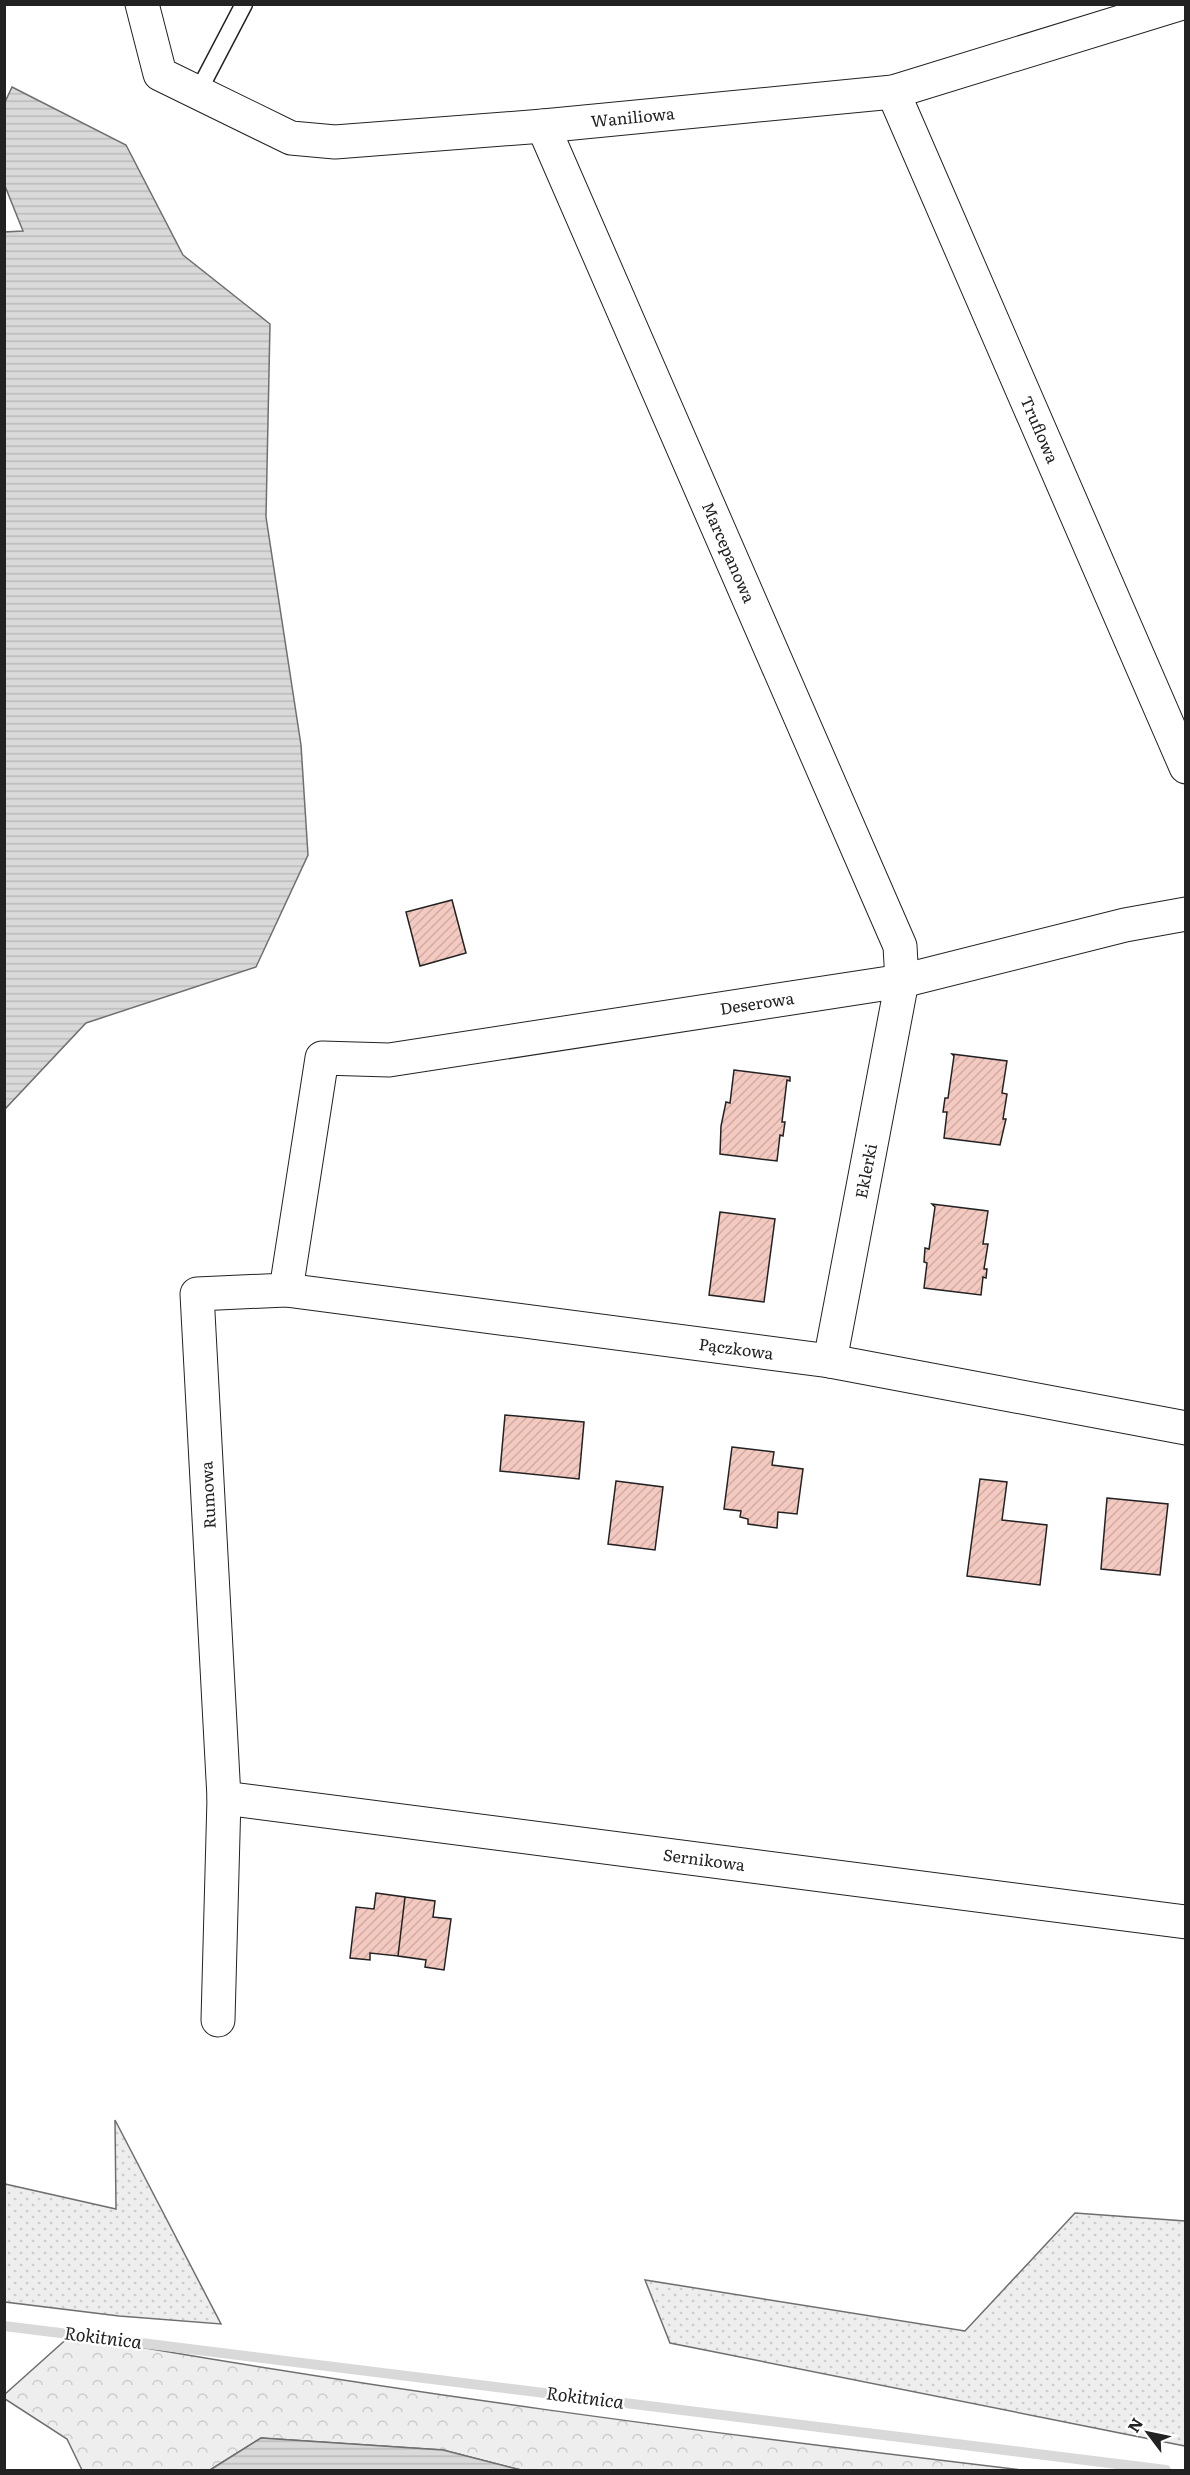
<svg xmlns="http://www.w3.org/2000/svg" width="1190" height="2475" viewBox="0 0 1190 2475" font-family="Literata,serif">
<defs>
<pattern id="grass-dots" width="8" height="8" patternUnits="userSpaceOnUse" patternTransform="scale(1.5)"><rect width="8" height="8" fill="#eee"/><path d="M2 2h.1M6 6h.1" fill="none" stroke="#ccc" stroke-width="1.8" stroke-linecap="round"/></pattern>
<pattern id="forest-crowns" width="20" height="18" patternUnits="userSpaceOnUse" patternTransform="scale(1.5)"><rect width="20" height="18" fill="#eee"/><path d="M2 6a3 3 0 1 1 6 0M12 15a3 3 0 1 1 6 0" fill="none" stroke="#ccc"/></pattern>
<pattern id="water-rules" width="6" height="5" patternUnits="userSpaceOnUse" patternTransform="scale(1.5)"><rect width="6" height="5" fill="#d9d9d9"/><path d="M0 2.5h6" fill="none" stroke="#bababa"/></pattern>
<pattern id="building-hatch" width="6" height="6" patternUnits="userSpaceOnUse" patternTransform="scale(1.5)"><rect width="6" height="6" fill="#f3c9c0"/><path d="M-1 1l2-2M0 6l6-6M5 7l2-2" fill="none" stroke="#d0aca5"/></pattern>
</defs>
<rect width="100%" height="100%" fill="#fff"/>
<!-- grass -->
<path fill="url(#grass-dots)" stroke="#6f6f6f" stroke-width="1.5" d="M115 2120 221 2324 119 2316 5 2302V2184L116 2209Z
M1075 2213 1185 2221V2446L670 2343 645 2280 965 2331Z"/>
<!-- forest -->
<path fill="url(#forest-crowns)" stroke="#6f6f6f" stroke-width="1.5" d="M71 2335C386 2391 705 2433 1023 2470H521L443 2450 261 2438 210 2470H82L67 2439 5 2399 4 2395Z"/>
<!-- water -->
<path fill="url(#water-rules)" stroke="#6f6f6f" stroke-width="1.5" d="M12 87 126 145 183 255 270 324 266 517 301 745 308 855 256 967 86 1023 5 1109 4 232 23 231 5 186V102Z
M261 2438 443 2450 521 2470H210Z"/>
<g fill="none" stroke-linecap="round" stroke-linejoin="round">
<!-- stream -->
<path stroke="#d9d9d9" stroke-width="10" d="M4 2326 1166 2470"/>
</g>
<!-- building -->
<path fill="url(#building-hatch)" stroke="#222" stroke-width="1.5" d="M452 900 466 953 420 966 406 912Z
M952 1054 1007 1061 1002 1093 1007 1094 1003 1119H1006L1000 1145 944 1138 947 1112H943L945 1098H948L954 1056Z
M734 1070 790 1077V1081L787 1080 782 1122H785L783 1136 780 1135 777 1161 720 1154 721 1126 726 1102 730 1103Z
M932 1204 988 1211 983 1244H988L984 1269H987L986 1278 983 1277 981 1295 924 1288 927 1263 924 1262 925 1248 929 1249 935 1207Z
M720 1212 775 1219 764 1302 709 1295Z
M505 1415 584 1422 579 1479 500 1471Z
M732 1447 774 1452 772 1465 803 1469 797 1514 778 1512 777 1528 748 1524V1519L740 1517 741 1511 724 1509Z
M980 1479 1007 1482 1002 1520 1047 1525 1040 1585 967 1576Z
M616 1481 663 1487 655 1550 608 1544Z
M1107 1498 1168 1504 1160 1575 1101 1569Z
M376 1893 405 1897 398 1956 370 1953V1960L350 1958 356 1907 374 1909Z
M405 1897 435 1901 433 1917 451 1919 444 1970 425 1967 426 1960 398 1956Z"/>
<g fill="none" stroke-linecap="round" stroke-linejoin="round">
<!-- service casing -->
<g stroke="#222" stroke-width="19">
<path id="service" d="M198 92 244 4"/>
</g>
<!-- minor casing -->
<g stroke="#222" stroke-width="35">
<g id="minor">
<path id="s1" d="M142 4 160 74 291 138 335 142 543 126 893 92 1179 4"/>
<path id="s2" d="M893 92 1186 767"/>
<path id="s3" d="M543 126 900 946 902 981 830 1361"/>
<path id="s4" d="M286 1290 830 1361 1186 1428"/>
<path id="s5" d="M224 1798 1186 1922"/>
<path id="s6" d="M218 2020 224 1798 197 1294 286 1290 322 1058 389 1060 902 981 1125 925 1186 914"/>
</g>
</g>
<!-- service -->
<use href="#service" stroke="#fff" stroke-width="16"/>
<!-- minor -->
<use href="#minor" stroke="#fff" stroke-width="33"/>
</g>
<g text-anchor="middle" stroke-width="4.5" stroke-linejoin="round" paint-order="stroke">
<!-- street labels -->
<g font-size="16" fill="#222" stroke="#fff">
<text dy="6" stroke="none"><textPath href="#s1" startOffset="561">Waniliowa</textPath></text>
<text dy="6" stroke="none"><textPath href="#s2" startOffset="368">Truflowa</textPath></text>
<text dy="6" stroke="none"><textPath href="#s3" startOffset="465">Marcepanowa</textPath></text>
<text dy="6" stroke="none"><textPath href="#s6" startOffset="1490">Deserowa</textPath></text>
<text transform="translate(866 1171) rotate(-79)" y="6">Eklerki</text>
<text dy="6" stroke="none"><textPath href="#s4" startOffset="454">Pączkowa</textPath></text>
<text transform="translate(208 1495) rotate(-93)" y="6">Rumowa</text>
<text dy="6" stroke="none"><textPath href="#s5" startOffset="484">Sernikowa</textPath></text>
</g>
<!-- water labels -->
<g font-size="18" font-style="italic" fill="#222" stroke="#fff">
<text transform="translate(103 2338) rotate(7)" y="6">Rokitnica</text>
<text transform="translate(585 2398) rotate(7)" y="6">Rokitnica</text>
</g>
</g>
<!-- border -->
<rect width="1190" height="2475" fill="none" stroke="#222222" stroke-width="12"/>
<!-- north arrow -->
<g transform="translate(1148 2433) rotate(302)" stroke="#ffffff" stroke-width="4.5" paint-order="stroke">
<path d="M0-4.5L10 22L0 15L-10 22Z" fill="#222222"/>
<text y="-9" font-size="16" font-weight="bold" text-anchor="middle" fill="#222222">N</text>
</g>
</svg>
